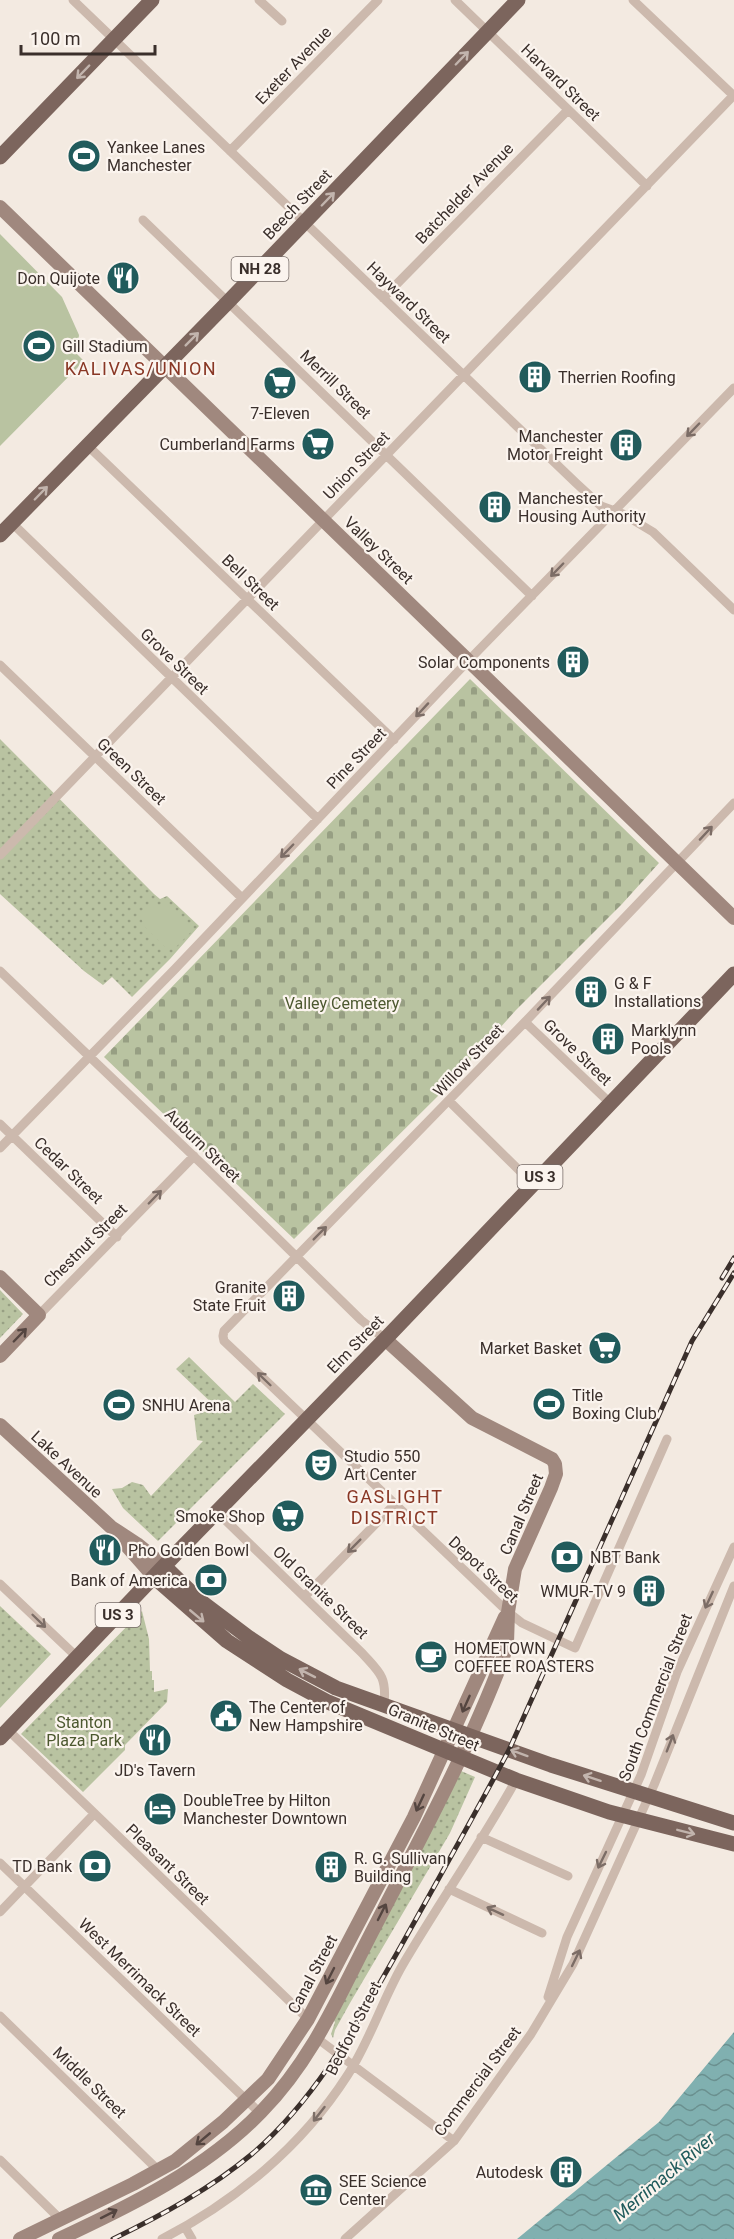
<svg xmlns="http://www.w3.org/2000/svg" width="734" height="2239" viewBox="0 0 734 2239" font-family="Roboto,sans-serif">
<defs>
<pattern id="cemetery-stones" width="16" height="16" patternUnits="userSpaceOnUse" patternTransform="scale(1.5)"><rect width="16" height="16" fill="#b9c3a1"/><path d="M2 7V4a2 2 0 0 1 4 0v3zM10 15v-3a2 2 0 0 1 4 0v3z" fill="#979f83"/></pattern>
<pattern id="park-dots" width="8" height="8" patternUnits="userSpaceOnUse" patternTransform="scale(1.5)"><rect width="8" height="8" fill="#b9c3a1"/><path d="M2 2h.1M6 6h.1" fill="none" stroke="#979f83" stroke-width="1.8" stroke-linecap="round"/></pattern>
<pattern id="water-waves" width="16" height="10" patternUnits="userSpaceOnUse" patternTransform="scale(1.5)"><rect width="16" height="10" fill="#80b0b0"/><path d="M0 5q4-4 8 0t8 0" fill="none" stroke="#6a908f"/></pattern>
</defs>
<rect width="100%" height="100%" fill="#f3eae1"/>
<!-- cemetery -->
<path fill="url(#cemetery-stones)" d="M470 679 659 863 622 904 516 1010 442 1092 294 1239 104 1057Z"/>
<!-- park -->
<path fill="url(#park-dots)" d="M0 739 154 894 160 899 167 896 199 926 170 959 132 997 112 977 103 985 84 971 0 894Z
M0 1290 23 1314 0 1338Z
M189 1357 235 1402 253 1384 285 1414 158 1541 123 1508 112 1489 122 1488 132 1482 143 1485 151 1496 203 1441 197 1440 194 1415 217 1408 176 1369Z
M0 1606 51 1654 0 1708Z
M142 1611 149 1639 150 1671H152V1680H154V1692L168 1689 167 1702 125 1745V1750L83 1792 21 1734Z
M461 1771 475 1777 450 1833 350 2003 335 2030 333 2038 331 2034 335 2022 333 2020Z"/>
<!-- garden -->
<path fill="#b9c3a1" d="M0 234 62 297 79 335 77 354 84 361 0 446Z
M153 901 160 909 167 903 194 929 175 948 171 944 166 948 145 927 140 916Z"/>
<!-- water -->
<path fill="url(#water-waves)" d="M734 2032V2239H517L659 2122Z"/>
<g fill="none" stroke-linecap="round" stroke-linejoin="round">
<!-- street -->
<path stroke="#ccb9ad" stroke-width="9" d="M73 0 576 483 601 506 623 514 653 532 734 610
M259 0 282 21
M455 0 647 186
M633 0 734 96
M230 151 378 0
M143 220 532 596
M383 298 568 110
M87 445 394 740
M12 523 318 819
M0 665 242 898
M0 855 734 95
M0 971 205 1167 361 1320 385 1339
M525 1022 610 1103
M449 1101 533 1184
M0 1124 117 1237
M0 1148 175 969 469 660 734 388
M39 1315 194 1156
M667 1439 575 1648 522 1623 508 1612 261 1376 224 1341 223 1336 224 1331 525 1022 734 803
M217 1512 362 1653C379 1672 387 1676 384 1704
M0 1584 77 1657
M305 1596 395 1504
M8 1730 308 2019
M481 1837 568 1876
M0 1863 260 2113
M449 1889 542 1933
M0 1912 94 1814
M548 1997 567 1937 641 1775 677 1672 734 1547
M0 2016 158 2170
M318 2039 454 2141
M0 2160 60 2219
M185 2227 192 2239
M162 2239C236 2201 302 2146 347 2076 369 2043 382 2001 402 1966 439 1903 481 1843 516 1780
M345 2239 454 2141 531 2034 573 1964 654 1785 734 1586"/>
<!-- secondary -->
<path stroke="#a0887e" stroke-width="14" d="M0 207 734 918
M0 1277 39 1315 0 1356
M0 1425 111 1527 137 1544 164 1566
M118 1536 154 1577
M20 2239 133 2184 175 2161 223 2122 268 2079 308 2019 414 1817 505 1617
M59 2239C130 2206 206 2169 261 2112 314 2058 340 1993 374 1928 420 1839 468 1751 503 1658L507 1643 508 1612 515 1569 551 1488 556 1474 555 1464 552 1459 472 1418 385 1339"/>
<!-- primary -->
<path stroke="#7c655d" stroke-width="15" d="M0 157 152 0
M0 535 228 302 518 0
M164 1566 199 1600 248 1637 281 1659 336 1688 551 1765 734 1823
M154 1577 227 1641 287 1680 328 1702 516 1780 609 1812 734 1844
M0 1738 164 1566 392 1332 734 974"/>
<!-- rail casing -->
<g stroke="#3a2f2b" stroke-width="5">
<path id="rail" d="M722 1278 734 1258
M113 2239C162 2215 210 2189 252 2154 316 2099 356 2025 397 1953 435 1885 473 1818 509 1750L692 1341 734 1273"/>
</g>
<!-- rail -->
<use href="#rail" stroke="#fbf4ee" stroke-width="3" stroke-dasharray="9" stroke-linecap="butt"/>
</g>
<!-- one-way arrows -->
<defs><path id="oneway-shaft" d="M-6 0H5M1.5-3L5.5 0L1.5 3" fill="none" stroke-width="1.6" stroke-linecap="round" stroke-linejoin="round" transform="scale(1.5)"/></defs>
<g stroke="#c2b4ad">
<use href="#oneway-shaft" transform="translate(462 58) rotate(-46)"/>
<use href="#oneway-shaft" transform="translate(83 72) rotate(134)"/>
<use href="#oneway-shaft" transform="translate(328 199) rotate(-46)"/>
<use href="#oneway-shaft" transform="translate(192 339) rotate(-45)"/>
<use href="#oneway-shaft" transform="translate(41 493) rotate(-46)"/>
<use href="#oneway-shaft" transform="translate(197 1616) rotate(40)"/>
<use href="#oneway-shaft" transform="translate(307 1673) rotate(-153)"/>
<use href="#oneway-shaft" transform="translate(519 1753) rotate(-160)"/>
<use href="#oneway-shaft" transform="translate(592 1778) rotate(-162)"/>
<use href="#oneway-shaft" transform="translate(686 1832) rotate(14)"/>
</g>
<g stroke="#7c6d66">
<use href="#oneway-shaft" transform="translate(693 430) rotate(134)"/>
<use href="#oneway-shaft" transform="translate(557 570) rotate(134)"/>
<use href="#oneway-shaft" transform="translate(422 710) rotate(133)"/>
<use href="#oneway-shaft" transform="translate(706 833) rotate(-47)"/>
<use href="#oneway-shaft" transform="translate(287 851) rotate(134)"/>
<use href="#oneway-shaft" transform="translate(544 1003) rotate(-47)"/>
<use href="#oneway-shaft" transform="translate(155 1197) rotate(-46)"/>
<use href="#oneway-shaft" transform="translate(320 1233) rotate(-45)"/>
<use href="#oneway-shaft" transform="translate(264 1379) rotate(-136)"/>
<use href="#oneway-shaft" transform="translate(354 1546) rotate(135)"/>
<use href="#oneway-shaft" transform="translate(709 1600) rotate(115)"/>
<use href="#oneway-shaft" transform="translate(39 1621) rotate(44)"/>
<use href="#oneway-shaft" transform="translate(670 1743) rotate(-69)"/>
<use href="#oneway-shaft" transform="translate(602 1860) rotate(116)"/>
<use href="#oneway-shaft" transform="translate(495 1911) rotate(-155)"/>
<use href="#oneway-shaft" transform="translate(576 1958) rotate(-64)"/>
<use href="#oneway-shaft" transform="translate(319 2114) rotate(128)"/>
</g>
<g stroke="#544540">
<use href="#oneway-shaft" transform="translate(20 1335) rotate(-46)"/>
<use href="#oneway-shaft" transform="translate(466 1704) rotate(114)"/>
<use href="#oneway-shaft" transform="translate(420 1803) rotate(115)"/>
<use href="#oneway-shaft" transform="translate(382 1912) rotate(-63)"/>
<use href="#oneway-shaft" transform="translate(330 1976) rotate(117)"/>
<use href="#oneway-shaft" transform="translate(203 2139) rotate(140)"/>
<use href="#oneway-shaft" transform="translate(109 2214) rotate(-27)"/>
</g>
<!-- icons -->
<defs>
<g id="stadium-disc" transform="scale(1.725)"><circle r="9.5" fill="#215b5c" stroke="#fbf4ee"/><path d="M0-5a6.5 5 0 1 0 0 10a6.5 5 0 1 0 0-10ZM-3.5-1.8h7v3.6h-7Z" fill="#fff"/></g>
<g id="restaurant-disc" transform="scale(1.725)"><circle r="9.5" fill="#215b5c" stroke="#fbf4ee"/><path d="M-5-6h1v4h1v-4h1v4h1v-4h1v5L-1.5 .5V6h-2V.5L-5-1ZM5-6V6H3V1.5H1.5Q1.5-4 5-6Z" fill="#fff"/></g>
<g id="building-disc" transform="scale(1.725)"><circle r="9.5" fill="#215b5c" stroke="#fbf4ee"/><path d="M-4-6H4V6H1V3H-1V6H-4ZM-2.5-4.3h1.7v1.8h-1.7ZM.8-4.3h1.7v1.8H.8ZM-2.5-1h1.7V.8h-1.7ZM.8-1h1.7V.8H.8Z" fill="#fff"/></g>
<g id="supermarket-disc" transform="scale(1.725)"><circle r="9.5" fill="#215b5c" stroke="#fbf4ee"/><path d="M-6-5.5h2.5l.6 2H6L4.5 2H-2.5L-4.4-4H-6ZM-1.5 3.2a1.3 1.3 0 1 0 .1 0ZM3 3.2a1.3 1.3 0 1 0 .1 0Z" fill="#fff"/></g>
<g id="theatre-disc" transform="scale(1.725)"><circle r="9.5" fill="#215b5c" stroke="#fbf4ee"/><path d="M-5-5.5Q0-4 5-5.5V0Q5 5 0 6Q-5 5-5 0ZM-3.3-2.5H-1v1.5H-3.3ZM1-2.5H3.3v1.5H1ZM-2.8 1Q0 5.5 2.8 1Z" fill="#fff"/></g>
<g id="bank-disc" transform="scale(1.725)"><circle r="9.5" fill="#215b5c" stroke="#fbf4ee"/><path d="M-6-4H6V4H-6ZM0-2.3a2.3 2.3 0 1 0 0 4.6a2.3 2.3 0 1 0 0-4.6Z" fill="#fff"/></g>
<g id="cafe-disc" transform="scale(1.725)"><circle r="9.5" fill="#215b5c" stroke="#fbf4ee"/><path d="M-5.5-4.5H6V0H3Q3 3.5 0 3.5H-2.5Q-5.5 3.5-5.5 0ZM3-3.2v2h1.7v-2ZM-6 4.5H4V6H-6Z" fill="#fff"/></g>
<g id="civic-disc" transform="scale(1.725)"><circle r="9.5" fill="#215b5c" stroke="#fbf4ee"/><path d="M-.6-6.5H3V-4.5H.6V-3L4-1V1h2V6H-6V1h2V-1L-.6-3ZM-1.2 2.5V6h2.4V2.5Z" fill="#fff"/></g>
<g id="hotel-disc" transform="scale(1.725)"><circle r="9.5" fill="#215b5c" stroke="#fbf4ee"/><path d="M-6-4.5h1.5V1H6V5H4.5V3h-9V5H-6ZM-4 0a1.8 1.8 0 1 1 3.6 0ZM.5 0V-2.5h3Q6-2.5 6 0Z" fill="#fff"/></g>
<g id="museum-disc" transform="scale(1.725)"><circle r="9.5" fill="#215b5c" stroke="#fbf4ee"/><path d="M0-6L6-3V-2H-6V-3ZM-5-1h2V3h-2ZM-1-1h2V3h-2ZM3-1h2V3H3ZM-6 4H6V6H-6Z" fill="#fff"/></g>
</defs>
<g fill-rule="evenodd">
<use href="#stadium-disc" x="84" y="156"/>
<use href="#restaurant-disc" x="123" y="278"/>
<use href="#stadium-disc" x="39" y="346"/>
<use href="#building-disc" x="535" y="377"/>
<use href="#supermarket-disc" x="280" y="383"/>
<use href="#supermarket-disc" x="318" y="444"/>
<use href="#building-disc" x="626" y="445"/>
<use href="#building-disc" x="495" y="507"/>
<use href="#building-disc" x="573" y="662"/>
<use href="#building-disc" x="591" y="992"/>
<use href="#building-disc" x="608" y="1039"/>
<use href="#building-disc" x="289" y="1296"/>
<use href="#supermarket-disc" x="605" y="1348"/>
<use href="#stadium-disc" x="549" y="1404"/>
<use href="#stadium-disc" x="119" y="1405"/>
<use href="#theatre-disc" x="321" y="1465"/>
<use href="#supermarket-disc" x="288" y="1516"/>
<use href="#restaurant-disc" x="105" y="1550"/>
<use href="#bank-disc" x="567" y="1557"/>
<use href="#bank-disc" x="211" y="1580"/>
<use href="#building-disc" x="649" y="1591"/>
<use href="#cafe-disc" x="431" y="1657"/>
<use href="#civic-disc" x="226" y="1716"/>
<use href="#restaurant-disc" x="155" y="1740"/>
<use href="#hotel-disc" x="160" y="1809"/>
<use href="#bank-disc" x="95" y="1866"/>
<use href="#building-disc" x="331" y="1867"/>
<use href="#building-disc" x="566" y="2172"/>
<use href="#museum-disc" x="316" y="2190"/>
</g>
<g text-anchor="middle" stroke-width="4.5" stroke-linejoin="round" paint-order="stroke">
<!-- shield labels -->
<g fill="#fbf4ee" stroke="#746a66" stroke-width="1.5">
<rect x="231.5" y="257" width="57" height="24" rx="4.5"/>
<rect x="517.5" y="1165" width="45" height="24" rx="4.5"/>
<rect x="95.5" y="1603" width="45" height="24" rx="4.5"/>
</g>
<g font-size="15" font-weight="bold" fill="#3a2f2b">
<text x="260" y="274">NH 28</text>
<text x="540" y="1182">US 3</text>
<text x="118" y="1620">US 3</text>
</g>
<!-- street labels -->
<g font-size="16" fill="#3a2f2b" stroke="#fbf4ee">
<text transform="translate(293 65) rotate(-46)" y="6">Exeter Avenue</text>
<text transform="translate(561 82) rotate(44)" y="6">Harvard Street</text>
<text transform="translate(464 193) rotate(-46)" y="6">Batchelder Avenue</text>
<text transform="translate(297 204) rotate(-46)" y="6">Beech Street</text>
<text transform="translate(409 302) rotate(44)" y="6">Hayward Street</text>
<text transform="translate(336 384) rotate(44)" y="6">Merrill Street</text>
<text transform="translate(356 465) rotate(-46)" y="6">Union Street</text>
<text transform="translate(379 550) rotate(44)" y="6">Valley Street</text>
<text transform="translate(251 582) rotate(44)" y="6">Bell Street</text>
<text transform="translate(175 661) rotate(44)" y="6">Grove Street</text>
<text transform="translate(356 758) rotate(-46)" y="6">Pine Street</text>
<text transform="translate(132 771) rotate(44)" y="6">Green Street</text>
<text transform="translate(578 1052) rotate(44)" y="6">Grove Street</text>
<text transform="translate(468 1060) rotate(-46)" y="6">Willow Street</text>
<text transform="translate(203 1145) rotate(44)" y="6">Auburn Street</text>
<text transform="translate(69 1170) rotate(44)" y="6">Cedar Street</text>
<text transform="translate(85 1245) rotate(-45)" y="6">Chestnut Street</text>
<text transform="translate(355 1344) rotate(-46)" y="6">Elm Street</text>
<text transform="translate(67 1464) rotate(43)" y="6">Lake Avenue</text>
<text transform="translate(521 1514) rotate(-67)" y="6">Canal Street</text>
<text transform="translate(484 1569) rotate(43)" y="6">Depot Street</text>
<text transform="translate(321 1592) rotate(44)" y="6">Old Granite Street</text>
<text transform="translate(655 1697) rotate(-69)" y="6">South Commercial Street</text>
<text transform="translate(434 1727) rotate(23)" y="6">Granite Street</text>
<text transform="translate(168 1864) rotate(44)" y="6">Pleasant Street</text>
<text transform="translate(312 1974) rotate(-62)" y="6">Canal Street</text>
<text transform="translate(140 1977) rotate(44)" y="6">West Merrimack Street</text>
<text transform="translate(353 2028) rotate(-63)" y="6">Bedford Street</text>
<text transform="translate(477 2081) rotate(-53)" y="6">Commercial Street</text>
<text transform="translate(90 2082) rotate(44)" y="6">Middle Street</text>
</g>
<!-- poi labels -->
<g font-size="16" fill="#3a2f2b" stroke="#fbf4ee" text-anchor="start">
<text x="107" y="153">Yankee Lanes<tspan x="107" dy="18">Manchester</tspan></text>
<text x="100" y="284" text-anchor="end">Don Quijote</text>
<text x="62" y="352">Gill Stadium</text>
<text x="558" y="383">Therrien Roofing</text>
<text x="280" y="419" text-anchor="middle">7-Eleven</text>
<text x="603" y="442" text-anchor="end">Manchester<tspan x="603" dy="18">Motor Freight</tspan></text>
<text x="295" y="450" text-anchor="end">Cumberland Farms</text>
<text x="518" y="504">Manchester<tspan x="518" dy="18">Housing Authority</tspan></text>
<text x="550" y="668" text-anchor="end">Solar Components</text>
<text x="614" y="989">G &amp; F<tspan x="614" dy="18">Installations</tspan></text>
<text x="631" y="1036">Marklynn<tspan x="631" dy="18">Pools</tspan></text>
<text x="266" y="1293" text-anchor="end">Granite<tspan x="266" dy="18">State Fruit</tspan></text>
<text x="582" y="1354" text-anchor="end">Market Basket</text>
<text x="572" y="1401">Title<tspan x="572" dy="18">Boxing Club</tspan></text>
<text x="142" y="1411">SNHU Arena</text>
<text x="344" y="1462">Studio 550<tspan x="344" dy="18">Art Center</tspan></text>
<text x="265" y="1522" text-anchor="end">Smoke Shop</text>
<text x="128" y="1556">Pho Golden Bowl</text>
<text x="590" y="1563">NBT Bank</text>
<text x="188" y="1586" text-anchor="end">Bank of America</text>
<text x="626" y="1597" text-anchor="end">WMUR-TV 9</text>
<text x="454" y="1654">HOMETOWN<tspan x="454" dy="18">COFFEE ROASTERS</tspan></text>
<text x="249" y="1713">The Center of<tspan x="249" dy="18">New Hampshire</tspan></text>
<text x="155" y="1776" text-anchor="middle">JD's Tavern</text>
<text x="183" y="1806">DoubleTree by Hilton<tspan x="183" dy="18">Manchester Downtown</tspan></text>
<text x="354" y="1864">R. G. Sullivan<tspan x="354" dy="18">Building</tspan></text>
<text x="72" y="1872" text-anchor="end">TD Bank</text>
<text x="543" y="2178" text-anchor="end">Autodesk</text>
<text x="339" y="2187">SEE Science<tspan x="339" dy="18">Center</tspan></text>
</g>
<!-- park labels -->
<g font-size="16" fill="#4c582f" stroke="#fbf4ee">
<text x="342" y="1009">Valley Cemetery</text>
<text x="84" y="1728">Stanton<tspan x="84" dy="18">Plaza Park</tspan></text>
</g>
<!-- neighbourhood labels -->
<g font-size="18" letter-spacing="1.5" fill="#893725" stroke="#fbf4ee">
<text x="141" y="375">KALIVAS/UNION</text>
<text x="395" y="1503">GASLIGHT<tspan x="395" dy="21">DISTRICT</tspan></text>
</g>
<!-- water labels -->
<g font-size="18" font-style="italic" fill="#215b5c" stroke="#fbf4ee">
<text transform="translate(664 2177) rotate(-40)" y="6">Merrimack River</text>
</g>
</g>
<!-- scale -->
<path d="M21 45v9h134v-9" fill="none" stroke="#3a2f2b" stroke-width="3"/>
<text x="30" y="45" font-size="18" fill="#3a2f2b" stroke="#fbf4ee" stroke-width="4.5" paint-order="stroke">100 m</text>
</svg>
